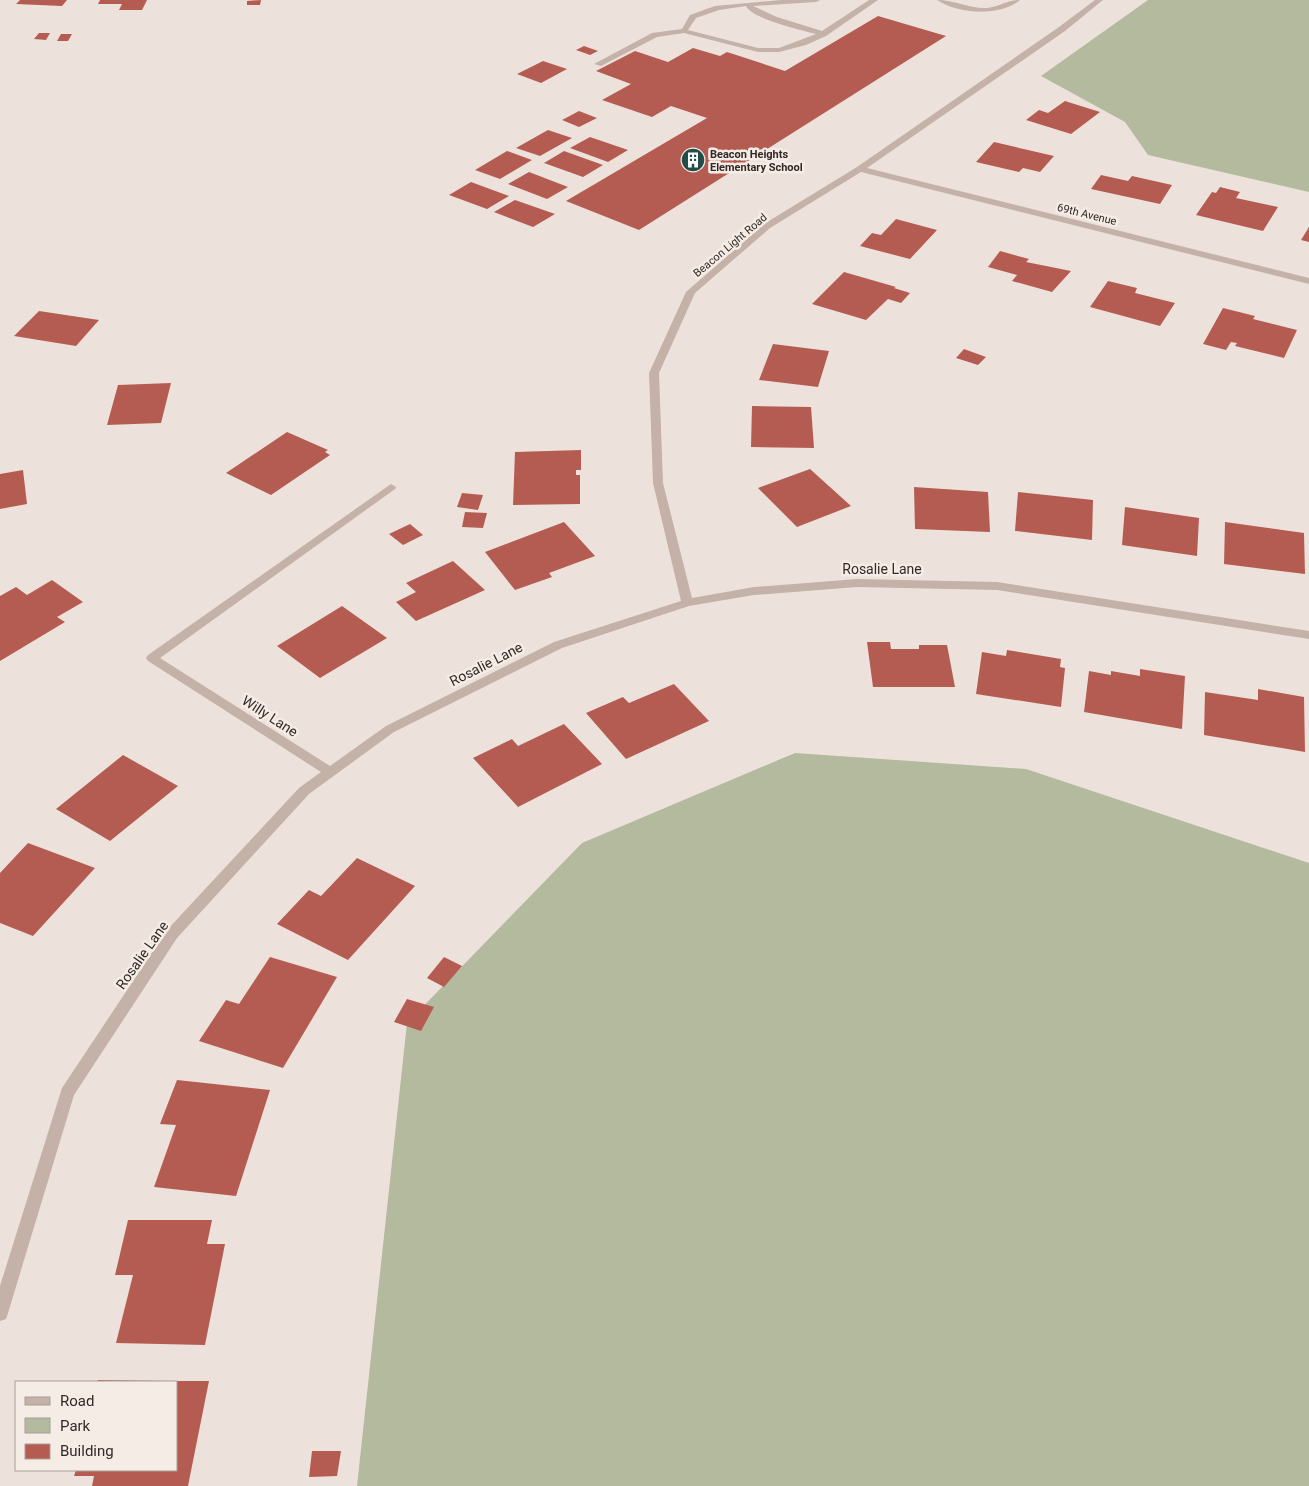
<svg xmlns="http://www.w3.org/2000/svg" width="1309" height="1486" viewBox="0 0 1309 1486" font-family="Roboto,sans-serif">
<rect width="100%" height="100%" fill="#ede2db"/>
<!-- green -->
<path fill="#b4ba9d" d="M1148 0H1309V192L1148 155 1125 122 1041 76Z
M795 753 1026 769 1309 863V1486H357L407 1023 582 843Z"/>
<!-- building -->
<path fill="#b55c52" d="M20 0H67L62 6 16 4Z
M100 0H147L142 10H119L122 4H98Z
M261 0 260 5H247V1Z
M878 16 946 36 639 230 566 201 707 118 671 106 652 117 602 100 631 84 596 71 635 51 668 62 693 48 720 56 727 52 785 71Z
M39 33H50L46 40 34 39Z
M61 34H72L68 41H57Z
M584 46 598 51 590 55 576 50Z
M543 61 567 69 541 83 517 74Z
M1065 101 1100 112 1071 134 1026 120 1039 110 1048 113Z
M579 111 597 118 579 127 562 120Z
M548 130 572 138 540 156 516 148Z
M590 137 628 150 608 162 570 148Z
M994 142 1054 156 1040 172 1023 168 1019 172 976 162Z
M507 151 532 160 500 179 475 170Z
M564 151 603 165 583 177 544 163Z
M529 172 568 187 547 199 508 184Z
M1101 175 1128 181 1132 176 1172 185 1160 204 1091 189Z
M471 182 509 196 487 209 449 195Z
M1220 187 1240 192 1236 198 1278 207 1263 231 1196 215 1212 192 1216 193Z
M515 200 555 214 533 227 494 212Z
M896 219 937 230 910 259 860 246 872 233 881 235Z
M1309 227V242L1301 240Z
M1000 251 1029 259 1026 262 1071 271 1052 292 1012 281 1017 275 988 267Z
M844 272 896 287 894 288 910 293 901 303 888 299 866 320 812 304Z
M1108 281 1137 288 1135 293 1175 303 1160 326 1090 307Z
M1223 308 1255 316 1253 319 1297 330 1284 358 1235 346 1237 343 1231 342 1226 350 1203 344Z
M39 311 99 320 76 346 14 336Z
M773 344 829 351 818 387 759 380Z
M964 349 986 357 978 365 956 358Z
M171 383 161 423 107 425 118 385Z
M752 406 811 407 814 448 751 447Z
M287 432 328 450 325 452 330 455 271 495 226 473Z
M581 450V470H576V475H580V504L513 505 515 452Z
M810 469 851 506 797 527 758 488Z
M23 470 27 504 0 509V474Z
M914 487 988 492 990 532 915 529Z
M1018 492 1093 500 1092 540 1015 531Z
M462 493 483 495 478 510 457 507Z
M1125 507 1199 518 1197 556 1122 545Z
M465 512 487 513 483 528 462 527Z
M564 522 595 556 549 573 552 577 515 590 485 552Z
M1225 522 1304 533 1305 574 1224 564Z
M410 524 423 535 403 545 389 534Z
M453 561 485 590 416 621 396 602 416 592 406 583Z
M52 580 83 602 57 617 65 622 0 661V596L16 587 27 595Z
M342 606 387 638 320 678 277 646Z
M867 642H890L891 649H919V645H947L955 687H873Z
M1007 650 1061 659 1060 667 1065 668 1061 707 976 694 982 652 1006 656Z
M1140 669 1185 676 1182 729 1084 712 1089 671 1111 675V671L1140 676Z
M674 684 709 721 626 759 586 713 623 697 629 703Z
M1258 689 1304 697 1305 752 1204 735 1205 692 1258 700Z
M564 724 602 764 518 807 473 758 512 739 518 746Z
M123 755 178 786 110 841 56 809Z
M28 843 95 868 33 936 0 923V873Z
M357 858 415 886 348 960 277 924 309 890 321 896Z
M270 957 337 977 283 1068 199 1041 226 1000 239 1004Z
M444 957 462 966 444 987 427 978Z
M407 999 434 1007 421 1031 394 1022Z
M177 1080 270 1090 236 1196 154 1187 176 1125 160 1124Z
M128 1220H212L207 1244H225L205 1345 116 1343 133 1275H115Z
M98 1380 166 1381V1382H97Z
M176 1381H209L188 1486H92L94 1476H74L76 1470H176Z
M312 1451H341L337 1476 309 1477Z"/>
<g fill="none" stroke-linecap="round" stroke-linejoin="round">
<!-- lane -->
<path fill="#c4b1a8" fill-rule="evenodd" d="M781 0H820L816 2 753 6 777 17 822 31 869 0H878L826 36 806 45 779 52H758L684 33 657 37 601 66 594 64 652 33 682 29 690 15 715 6ZM746 6C752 19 802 30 816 34L779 48H758L688 30 696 18 719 10Z
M937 0C954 0 968 8 985 8 997 8 1007 0 1020 0 1000 17 958 14 937 0Z"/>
<!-- street -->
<path fill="#c4b1a8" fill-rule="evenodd" d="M1095 0H1103L1065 31 867 168 1309 278V284L861 172 770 228 695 293 659 373 663 483 692 598 754 587 857 579 997 582 1309 631V639L997 590 857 587 754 595 689 606 562 648 394 732 309 794 177 938 74 1095 8 1313 6 1319 0 1321V1286L62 1088 167 930 299 788 321 772 148 661 146 658 148 655 391 484 396 487 395 489 160 658 330 766 386 726 554 642 681 601 653 483 649 373 686 292 764 224 857 167 1059 27Z"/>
</g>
<!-- icons -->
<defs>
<g id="building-disc" transform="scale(1.25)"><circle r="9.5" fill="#234d4a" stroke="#f6ece6"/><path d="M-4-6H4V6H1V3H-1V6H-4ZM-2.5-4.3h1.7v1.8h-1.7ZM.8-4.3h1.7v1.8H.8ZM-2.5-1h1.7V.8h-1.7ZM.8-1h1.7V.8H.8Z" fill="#fff"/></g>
</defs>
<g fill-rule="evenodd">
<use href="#building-disc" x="693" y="160"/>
</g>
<g text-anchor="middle" stroke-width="5" stroke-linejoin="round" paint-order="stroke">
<!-- far-poi labels -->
<g font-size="11" font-weight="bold" fill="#322927" stroke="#f6ece6" text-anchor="start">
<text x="710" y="158">Beacon Heights<tspan x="710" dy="13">Elementary School</tspan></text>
</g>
<!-- far-street labels -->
<g font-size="11" fill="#322927" stroke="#f6ece6">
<text transform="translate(1087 214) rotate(14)" y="4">69th Avenue</text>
<text transform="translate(730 245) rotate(-40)" y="4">Beacon Light Road</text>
</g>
<!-- street labels -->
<g font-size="14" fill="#322927" stroke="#f6ece6">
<text x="882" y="574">Rosalie Lane</text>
<text transform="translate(486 664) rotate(-27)" y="5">Rosalie Lane</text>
<text transform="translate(270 716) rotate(33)" y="5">Willy Lane</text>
<text transform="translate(142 955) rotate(-55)" y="5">Rosalie Lane</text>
</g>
</g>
<!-- legend -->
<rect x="15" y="1381" width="162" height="90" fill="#f6ece6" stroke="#a89e9a"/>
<rect x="25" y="1397" width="25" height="8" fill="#c4b1a8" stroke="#a89e9a"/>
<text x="60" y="1406" font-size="15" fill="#322927">Road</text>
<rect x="25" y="1418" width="25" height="15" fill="#b4ba9d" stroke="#a89e9a"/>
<text x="60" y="1431" font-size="15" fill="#322927">Park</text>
<rect x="25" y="1444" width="25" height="15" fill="#b55c52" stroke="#a89e9a"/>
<text x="60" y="1456" font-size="15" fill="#322927">Building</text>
</svg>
